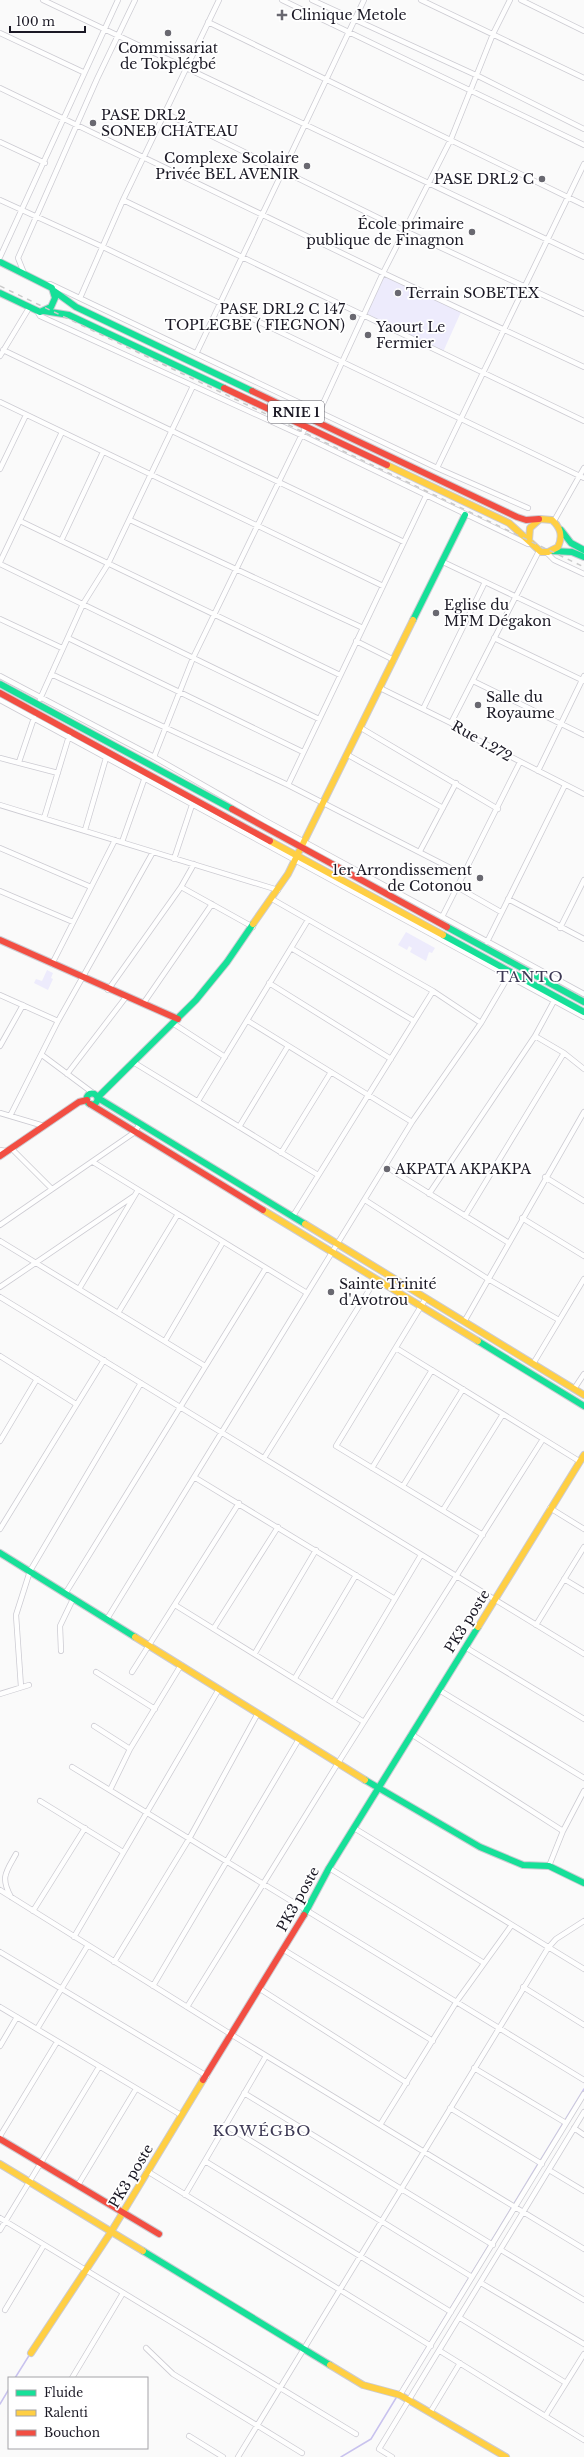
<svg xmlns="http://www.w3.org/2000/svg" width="584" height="2457" viewBox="0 0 584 2457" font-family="'Libre Baskerville',serif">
<rect width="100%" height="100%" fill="#fafafa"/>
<!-- green -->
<path fill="#edebfc" d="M384 273 461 312 443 352 364 313Z
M406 932 435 948 432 953 429 952 426 961 410 952 412 948 409 946 407 950 398 945Z
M47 970 53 973 51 978 53 979 48 990 34 983 36 979 42 981Z"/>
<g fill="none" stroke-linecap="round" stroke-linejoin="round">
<!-- stream -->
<path stroke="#c8c2ee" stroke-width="1.5" d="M540 2161 584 2089
M15 2378 30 2354
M402 2388 538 2164
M0 2404 9 2389
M341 2457 371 2439 396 2398"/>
<!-- street casing -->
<g stroke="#cccbd2" stroke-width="6">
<path id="street" d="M43 0 584 257
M282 0 584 145
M312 0 478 76 584 129
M421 0 584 78
M521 0 584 31
M208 22 584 205
M0 33 83 72
M0 88 383 273 584 367
M165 113 405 231 584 314
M0 142 45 163
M0 200 103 247 584 478
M123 200 584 421
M0 257 118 0
M24 273 18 258 97 79 135 0
M50 284 437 468 528 508
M80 298 123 200 219 0
M37 311 40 316 301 435 528 544
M3 350 404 542
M197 352 364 0
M0 356 29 308
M0 402 383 586
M315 421 383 273 451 139 493 34 510 0
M437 468 584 164
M0 469 26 415
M130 520 363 628
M20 521 340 675
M554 521 584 468
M61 541 103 452
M546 552 554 560 584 574
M0 562 62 432
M443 562 584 629
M0 564 319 719
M0 619 62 648
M68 638 303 752
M494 638 584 681
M356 641 394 660
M51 674 288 785 464 875
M0 676 154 757 266 821 584 994
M473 681 584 735
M380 688 451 723 468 735 584 794
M40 699 83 604 108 564 193 386
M0 700 584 1017
M423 709 485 582
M451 723 539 551
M361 728 498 809
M348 755 443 808
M154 757 193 658 306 426
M0 758 58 773
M19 762 34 718
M538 771 584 676
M288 785 426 496
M0 805 278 890
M44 818 69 736
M85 830 106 758
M122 842 144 780
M0 848 91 887
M420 851 456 783
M174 859 192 805
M181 887 253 927
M457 887 501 912
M0 891 73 922
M272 899 433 991 481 1023
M508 899 584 939
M442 917 520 762
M560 928 584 880
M487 942 565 785
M291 948 414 1021
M52 964 115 840
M269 983 391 1059
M108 990 181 887 194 864
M0 995 58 1021
M143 1004 212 904
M248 1021 412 1122
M174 1024 225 1057
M535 1036 564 1053 584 1069
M0 1046 23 1005
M42 1055 93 1093
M133 1062 318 1175
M67 1074 126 997
M198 1101 308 920
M0 1113 44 1126
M10 1116 58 1021 153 852
M239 1127 288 1046
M11 1148 52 1189
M0 1150 6 1151
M281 1153 331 1072
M93 1162 307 1293
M385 1166 509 1243
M545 1177 584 1201
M429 1194 535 1036 554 1001
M365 1200 488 1279 559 1320
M293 1216 433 991
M465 1216 564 1053
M522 1218 584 1256
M0 1225 135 1132 140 1123
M0 1241 205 1366
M0 1287 134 1196
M79 1289 138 1190
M0 1297 584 1654
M426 1298 336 1446 483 1535
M118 1313 178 1214
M464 1322 584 1112
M165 1341 223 1242
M396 1348 579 1461
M0 1356 76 1404
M533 1364 584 1279
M574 1389 584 1374
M0 1441 37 1379
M264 1458 376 1279
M372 1468 432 1370
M194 1477 395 1599
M403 1486 463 1389
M550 1508 584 1529
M443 1510 503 1414
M0 1529 104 1360
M564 1579 584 1591
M65 1594 266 1268
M175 1605 364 1722
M107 1619 412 1122 481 1023 508 977
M536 1625 584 1547
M214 1628 278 1527
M465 1647 584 1719
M61 1651 60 1626 73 1599
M255 1653 316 1550
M96 1672 155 1709
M132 1672 239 1503
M295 1678 356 1575
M21 1687 16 1615 30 1571 141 1383
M439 1690 584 1778
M0 1694 29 1685
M333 1703 421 1555
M94 1726 130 1749
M411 1734 563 1831
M72 1767 584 2080
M110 1790 130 1749 181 1665
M40 1801 123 1852
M354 1828 584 1969
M549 1866 563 1831 584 1791
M329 1868 484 1963
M0 1890 232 2035 584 2249
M11 1897C0 1877 6 1872 16 1854
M33 1911 85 1828
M74 1937 219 1689
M284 1950 433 2041
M0 1952 207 2076
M114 1962 189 1839 258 1713
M153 1986 299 1739
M523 1987 584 2025
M260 1989 407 2083
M0 2007 181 2115
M187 2007 338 1763 543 1439
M37 2029 88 1945
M0 2046 17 2017
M474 2068 566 2123
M244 2093 493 2245
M450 2108 542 2164
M225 2125 472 2277
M380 2125 457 2001 511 1926
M574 2128 584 2135
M0 2136 57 2042
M205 2161 451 2312
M549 2170 584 2191
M147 2171 431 2346
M78 2185 136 2089
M185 2195 266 2056
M0 2218 356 2434
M0 2230 99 2067
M501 2250 584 2300
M481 2283 584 2344
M5 2310 44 2245
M460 2318 566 2383
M146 2348 173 2374 302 2453
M440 2351 584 2440
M72 2378 123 2293
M400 2395 584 2094
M431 2411 460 2363
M546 2415 584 2354
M189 2436 223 2457
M238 2457 548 1948 556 1939 584 1921
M392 2457 379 2449 584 2112"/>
</g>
<!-- fast casing -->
<g stroke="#cccbd2" stroke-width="8">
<path id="fast" d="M0 262 52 288 55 298 51 307 40 312 0 293
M54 291 76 307 252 391
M44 311 69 315 224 388
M561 530 571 543 584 550
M552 551 572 552 584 557
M413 620 465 515
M0 684 232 809
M447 927 584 1002
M443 935 584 1012
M86.5 1099a5.5 5.5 0 1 1 11 0a5.5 5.5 0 1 1-11 0Z
M98 1097 196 1000 227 962 253 924
M98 1098 305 1224
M478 1341 584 1406
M0 1553 135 1637
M365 1780 480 1847 523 1865 549 1866 584 1883
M304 1915 329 1868 478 1627
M143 2251 330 2365"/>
</g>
<!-- slow casing -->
<g stroke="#cccbd2" stroke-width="8">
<path id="slow" d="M387 465 509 523 541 552H548L558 547C563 536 561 528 552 520L540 519 530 528 529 540
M270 841 443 935
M253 924 288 874 413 620
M263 1210 478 1341
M305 1224 584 1395
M478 1627 584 1455
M135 1637 365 1780
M0 2164 143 2251
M31 2353 111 2232 203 2080
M330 2365 363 2385 400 2395 506 2457"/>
</g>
<!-- jam casing -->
<g stroke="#cccbd2" stroke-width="8">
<path id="jam" d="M224 388 387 465
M252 391 517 517 526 520 539 519
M0 693 270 841
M232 809 447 927
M0 940 178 1019
M90 1104 263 1210
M0 1156 79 1102 87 1100
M203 2080 304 1915
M0 2139 159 2234"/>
</g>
<!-- street -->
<use href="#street" stroke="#fefefe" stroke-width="4.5"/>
<!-- fast -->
<use href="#fast" stroke="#16e098" stroke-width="6"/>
<!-- slow -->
<use href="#slow" stroke="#ffcf43" stroke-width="6"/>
<!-- jam -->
<use href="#jam" stroke="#f24e42" stroke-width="6"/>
<!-- rail -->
<path stroke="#cacaca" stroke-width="1.5" stroke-dasharray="5 5" stroke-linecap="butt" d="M0 286 584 567"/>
</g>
<!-- markers -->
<g fill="#696870" stroke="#fff" stroke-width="1.5">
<path d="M280 9h4v4h4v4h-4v4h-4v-4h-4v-4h4z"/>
<circle cx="168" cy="33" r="4"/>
<circle cx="93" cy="123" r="4"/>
<circle cx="307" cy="166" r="4"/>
<circle cx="542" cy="179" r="4"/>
<circle cx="472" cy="232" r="4"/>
<circle cx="398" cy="293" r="4"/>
<circle cx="353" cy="317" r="4"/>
<circle cx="368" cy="335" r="4"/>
<circle cx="436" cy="613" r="4"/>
<circle cx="478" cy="705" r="4"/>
<circle cx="480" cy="878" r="4"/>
<circle cx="387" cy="1169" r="4"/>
<circle cx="331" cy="1292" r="4"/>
</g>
<g text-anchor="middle" stroke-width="3.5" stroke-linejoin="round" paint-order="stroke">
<!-- shield labels -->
<rect fill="#fff" stroke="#5f5e66" stroke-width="1" x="268" y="401" width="56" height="22" rx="3"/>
<g font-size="13" font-weight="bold" fill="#1b1925">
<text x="296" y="417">RNIE 1</text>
</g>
<!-- poi labels -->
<g font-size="14" fill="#1b1925" stroke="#fff" text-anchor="start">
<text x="291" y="20">Clinique Metole</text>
<text x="168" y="53" text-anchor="middle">Commissariat<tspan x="168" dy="16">de Tokplégbé</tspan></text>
<text x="101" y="120">PASE DRL2<tspan x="101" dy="16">SONEB CHÂTEAU</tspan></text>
<text x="299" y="163" text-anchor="end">Complexe Scolaire<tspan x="299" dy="16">Privée BEL AVENIR</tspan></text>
<text x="534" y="184" text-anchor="end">PASE DRL2 C</text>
<text x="464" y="229" text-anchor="end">École primaire<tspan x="464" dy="16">publique de Finagnon</tspan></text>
<text x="406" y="298">Terrain SOBETEX</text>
<text x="345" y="314" text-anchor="end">PASE DRL2 C 147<tspan x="345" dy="16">TOPLEGBE ( FIEGNON)</tspan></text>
<text x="376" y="332">Yaourt Le<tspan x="376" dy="16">Fermier</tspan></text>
<text x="444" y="610">Eglise du<tspan x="444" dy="16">MFM Dégakon</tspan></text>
<text x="486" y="702">Salle du<tspan x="486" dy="16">Royaume</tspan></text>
<text x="472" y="875" text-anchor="end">1er Arrondissement<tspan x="472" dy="16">de Cotonou</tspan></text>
<text x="395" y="1174">AKPATA AKPAKPA</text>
<text x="339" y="1289">Sainte Trinité<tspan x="339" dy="16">d'Avotrou</tspan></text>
</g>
<!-- street labels -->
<g font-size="14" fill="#1b1925" stroke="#fff">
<text transform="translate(482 741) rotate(30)" y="5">Rue 1.272</text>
<text transform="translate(467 1621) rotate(-58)" y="5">PK3 poste</text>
<text transform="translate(298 1899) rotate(-61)" y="5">PK3 poste</text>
<text transform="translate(131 2176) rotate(-59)" y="5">PK3 poste</text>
</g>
<!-- neighbourhood labels -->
<g font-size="15" letter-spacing="1" fill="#3d3954" stroke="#fff">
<text x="530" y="982">TANTO</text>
<text x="262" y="2136">KOWÉGBO</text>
</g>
</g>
<!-- legend -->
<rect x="8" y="2377" width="140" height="72" fill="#ffffff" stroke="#a4a3a8"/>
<rect x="16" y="2390" width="20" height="6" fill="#16e098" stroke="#a4a3a8"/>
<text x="44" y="2397" font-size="12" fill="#1b1925">Fluide</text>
<rect x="16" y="2410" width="20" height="6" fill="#ffcf43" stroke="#a4a3a8"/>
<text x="44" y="2417" font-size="12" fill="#1b1925">Ralenti</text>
<rect x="16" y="2430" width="20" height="6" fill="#f24e42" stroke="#a4a3a8"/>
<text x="44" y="2437" font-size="12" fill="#1b1925">Bouchon</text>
<!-- scale -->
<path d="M10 26v6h75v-6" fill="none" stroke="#1b1925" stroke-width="2"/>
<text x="16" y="26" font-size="12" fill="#1b1925" stroke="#ffffff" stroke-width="3" paint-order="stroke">100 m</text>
</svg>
